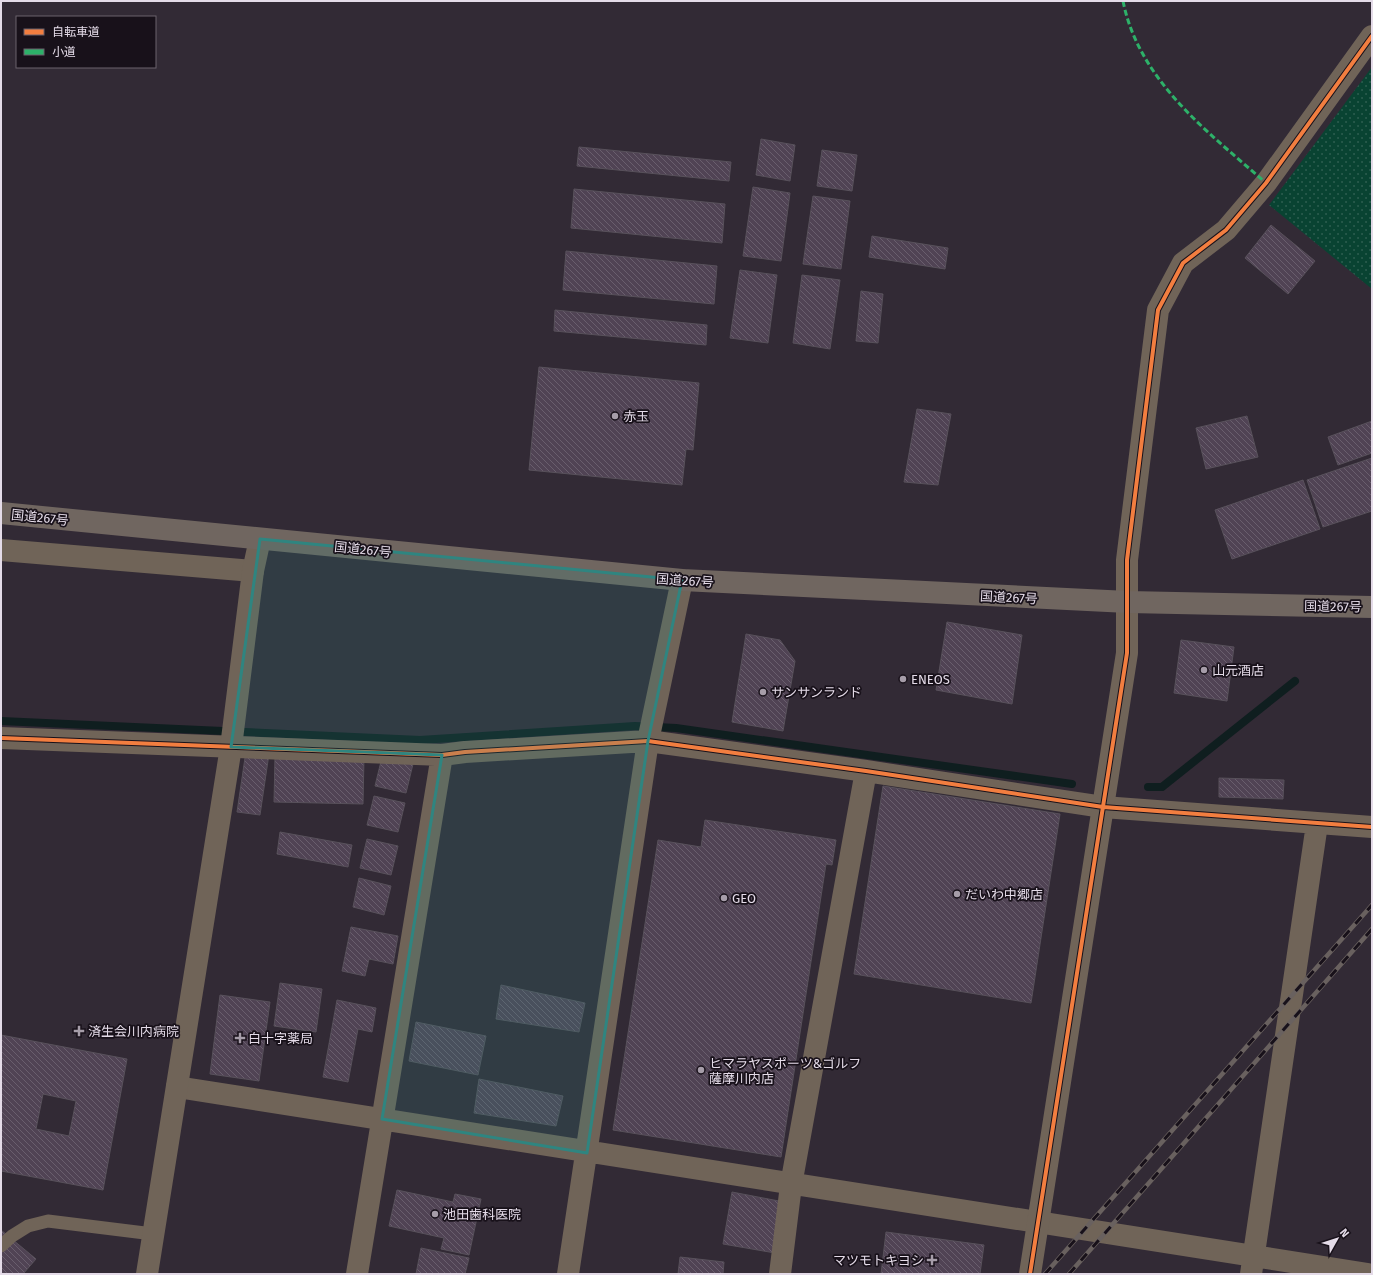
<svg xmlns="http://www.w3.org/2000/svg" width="1373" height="1275" viewBox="0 0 1373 1275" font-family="'Fira Sans','Noto Sans JP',sans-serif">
<defs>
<pattern id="park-dots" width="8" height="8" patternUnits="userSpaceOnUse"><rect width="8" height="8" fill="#094332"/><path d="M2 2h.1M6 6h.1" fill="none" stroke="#2d5e50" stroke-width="1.8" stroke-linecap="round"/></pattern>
<pattern id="building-back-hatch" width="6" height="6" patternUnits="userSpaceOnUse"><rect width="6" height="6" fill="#504354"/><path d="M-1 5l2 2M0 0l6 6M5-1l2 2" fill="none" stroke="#695e6d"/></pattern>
</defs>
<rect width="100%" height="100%" fill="#322a35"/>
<!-- park -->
<path fill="url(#park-dots)" d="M1372 67V289L1269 205Z"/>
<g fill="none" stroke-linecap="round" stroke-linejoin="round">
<!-- stream -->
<path stroke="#0f1e1f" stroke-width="8" d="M1 721 420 740 635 726 676 728 1072 784
M1148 787H1162L1295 681"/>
</g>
<!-- building -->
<path fill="url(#building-back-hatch)" stroke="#58515b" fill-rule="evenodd" d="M761 139 795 145 790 181 756 175Z
M579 147 731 162 729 181 577 166Z
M822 150 857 155 852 191 817 186Z
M753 187 790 193 781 261 743 256Z
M574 189 725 204 722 243 571 228Z
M813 196 850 201 841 269 803 264Z
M1271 225 1315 261 1288 294 1245 258Z
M872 236 948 248 945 269 869 257Z
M566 251 717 266 714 304 563 290Z
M740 270 777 275 768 343 730 338Z
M802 275 840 280 830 349 793 343Z
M861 291 883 294 878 343 856 341Z
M555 310 707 325 706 345 554 331Z
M539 367 699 383 693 450 686 449 682 485 529 470Z
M917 409 951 414 938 485 904 482Z
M1247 416 1258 457 1206 469 1196 428Z
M1372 421V453L1338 465 1328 437Z
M1372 458V511L1323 527 1307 480Z
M1303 480 1320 529 1232 559 1215 510Z
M947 622 1022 635 1012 704 936 690Z
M746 634 780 640 795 661 783 731 732 722Z
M1181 640 1234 647 1227 701 1174 693Z
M246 751 269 754 260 815 237 812Z
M275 756 364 758 363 804 274 802Z
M382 757 413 764 406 793 375 786Z
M1219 778 1284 780 1283 799 1219 797Z
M883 786 1060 814 1031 1003 854 974Z
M374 796 405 803 398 832 367 825Z
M705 820 836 840 832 865 826 864 781 1157 613 1130 658 840 701 847Z
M280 832 352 845 348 867 277 854Z
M367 839 398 846 391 875 360 868Z
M359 878 391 886 384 915 353 907Z
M351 927 398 936 393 964 369 959 365 976 342 971Z
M280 983 322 989 316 1032 274 1026Z
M501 985 585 1003 579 1032 496 1019Z
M220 995 270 1002 259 1081 210 1074Z
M337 1000 376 1008 372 1032 358 1029 348 1082 323 1077Z
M416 1022 486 1036 478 1075 409 1061Z
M1 1035 127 1059 103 1190 1 1171ZM43 1094 76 1101 69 1136 36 1129Z
M479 1079 563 1096 556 1126 474 1113Z
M397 1190 453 1202 455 1194 481 1199 469 1255 441 1249 444 1238 389 1226Z
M732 1192 784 1202 775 1253 723 1244Z
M1 1230 36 1259 23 1274 1 1273Z
M886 1232 984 1245 980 1274H881Z
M421 1248 469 1258 465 1274H416Z
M680 1257 724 1262 723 1274H678Z"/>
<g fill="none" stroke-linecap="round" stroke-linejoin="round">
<!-- service -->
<path stroke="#706458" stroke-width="13" d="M1 1246 12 1236 28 1226 48 1221 153 1234"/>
<!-- minor -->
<path stroke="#706458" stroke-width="22" d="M1 550 253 571
M1 738 442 755 465 752 648 741 866 771 1103 807 1372 827
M177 1087 1368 1274
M357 1274 442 755
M568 1274 648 741 682 580
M780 1274 791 1185 866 771
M1251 1274 1317 824"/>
<!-- tertiary -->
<path stroke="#706458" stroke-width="22" d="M147 1274 231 747 253 571 260 539
M1030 1274 1127 653V560L1158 310 1183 263 1226 230 1266 183 1372 36"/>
<!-- trunk -->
<path stroke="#706660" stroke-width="22" d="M1 513 682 580 1128 602 1372 607"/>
<!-- rail casing -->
<g stroke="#69615f" stroke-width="4.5">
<path id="rail" d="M1045 1274 1372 905
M1069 1274 1372 929"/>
</g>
<!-- rail -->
<use href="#rail" stroke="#18111a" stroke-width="3" stroke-dasharray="9" stroke-linecap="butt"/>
<!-- quiet -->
<path stroke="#2db169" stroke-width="3" stroke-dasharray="6 3" stroke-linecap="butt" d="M1123 1C1139 81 1208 132 1266 183"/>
<!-- cycleway casing -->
<g stroke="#18111a" stroke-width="6">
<path id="cycleway" d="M1 738 442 755 465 752 648 741 866 771 1103 807 1372 827
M1030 1274 1127 653V560L1158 310 1183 263 1226 230 1266 183 1372 36"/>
</g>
<!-- cycleway -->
<use href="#cycleway" stroke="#f27e40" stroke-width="4"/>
</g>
<!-- marked area -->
<path fill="#2f8580" fill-opacity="0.2" stroke="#2f8580" stroke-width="3" stroke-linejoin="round" d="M260 539 682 580 648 741 587 1153 382 1119 442 755 231 747Z"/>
<!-- markers -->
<g fill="#a69da9" stroke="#18111a" stroke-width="1.5">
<circle cx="615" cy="416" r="4"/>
<circle cx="1204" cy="670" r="4"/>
<circle cx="903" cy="679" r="4"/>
<circle cx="763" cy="692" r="4"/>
<circle cx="957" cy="894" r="4"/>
<circle cx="724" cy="898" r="4"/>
<path d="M77 1025h4v4h4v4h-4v4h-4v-4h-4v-4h4z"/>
<path d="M238 1032h4v4h4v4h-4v4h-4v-4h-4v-4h4z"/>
<circle cx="701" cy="1070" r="4"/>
<circle cx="435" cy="1214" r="4"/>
<path d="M930 1254h4v4h4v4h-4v4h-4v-4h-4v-4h4z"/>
</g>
<g text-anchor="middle" stroke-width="3.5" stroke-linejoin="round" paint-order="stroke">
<!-- poi labels -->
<g font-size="13" fill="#e4dbe8" stroke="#18111a" text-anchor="start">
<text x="623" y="421">赤玉</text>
<text x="1212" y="675">山元酒店</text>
<text x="911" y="684">ENEOS</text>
<text x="771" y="697">サンサンランド</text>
<text x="965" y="899">だいわ中郷店</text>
<text x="732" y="903">GEO</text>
<text x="88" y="1036">済生会川内病院</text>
<text x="248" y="1043">白十字薬局</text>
<text x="709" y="1068">ヒマラヤスポーツ&amp;ゴルフ<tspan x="709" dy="15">薩摩川内店</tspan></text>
<text x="443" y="1219">池田歯科医院</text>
<text x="924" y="1265" text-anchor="end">マツモトキヨシ</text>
</g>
<!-- street labels -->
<g font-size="13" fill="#e4dbe8" stroke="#18111a">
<text transform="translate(40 517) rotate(6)" y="5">国道267号</text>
<text transform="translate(363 549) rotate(6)" y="5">国道267号</text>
<text transform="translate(685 580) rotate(4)" y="5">国道267号</text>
<text transform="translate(1009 597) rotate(3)" y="5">国道267号</text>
<text transform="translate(1333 606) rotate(1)" y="5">国道267号</text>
</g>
</g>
<!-- border -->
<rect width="1373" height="1275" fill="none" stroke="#e4dbe8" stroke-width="4"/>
<!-- legend -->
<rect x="16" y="16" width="140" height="52" fill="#18111a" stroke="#6a626c"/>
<rect x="24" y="29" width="20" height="6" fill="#f27e40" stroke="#6a626c"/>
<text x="52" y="36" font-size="12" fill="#e4dbe8">自転車道</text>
<rect x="24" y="49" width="20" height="6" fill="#2db169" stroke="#6a626c"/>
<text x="52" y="56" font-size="12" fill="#e4dbe8">小道</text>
<!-- north arrow -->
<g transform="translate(1337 1239) rotate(51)" stroke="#18111a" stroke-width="3" paint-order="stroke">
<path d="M0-3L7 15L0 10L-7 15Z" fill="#e4dbe8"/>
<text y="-6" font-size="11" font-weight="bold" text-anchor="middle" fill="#e4dbe8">N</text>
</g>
</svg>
